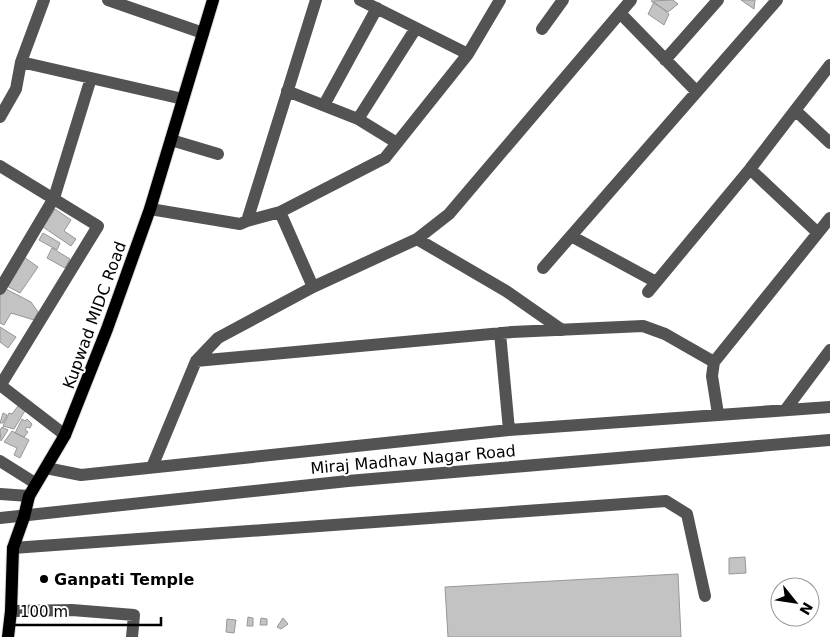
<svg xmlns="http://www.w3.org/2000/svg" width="830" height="637" viewBox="0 0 830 637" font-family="'DejaVu Sans',sans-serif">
<rect width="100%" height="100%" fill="#fff"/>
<!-- building -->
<path fill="#c3c3c3" stroke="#979797" d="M673 0 678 4 668 12 651 1Z
M741 0H755L754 9Z
M654 2 669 14 664 25 648 14Z
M55 209 71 220 64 231 76 239 71 246 43 227Z
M43 233 60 243 57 250 39 240Z
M52 248 70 259 65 268 47 258Z
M24 257 38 267 20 293 7 286Z
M4 288 31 302 38 312 34 320 11 313 4 325 0 323V294Z
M0 327 16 337 8 348 0 342Z
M18 406 26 409 14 429 3 426 9 413 12 414Z
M3 413 7 415 3 423H0Z
M22 419 25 421 27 419 32 424 30 428 27 427 25 430 28 432 24 437 15 433Z
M2 427 8 430 1 441 0 430Z
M12 431 29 440 20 458 14 455 17 448 4 442Z
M745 557 746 573 729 574V558Z
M678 574 681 637H448L445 587Z
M248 617 253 618V626H247Z
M261 618 267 619V625H260Z
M283 618 288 624 281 629 277 627Z
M227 619 236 620 234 633 226 632Z"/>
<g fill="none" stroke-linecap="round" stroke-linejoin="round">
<!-- major casing -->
<g stroke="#dbdbdb" stroke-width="14">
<path id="major" d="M8 637 11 611 13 548 24 517 29 496 65 435 107 329 150 209 213 0"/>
</g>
<!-- minor -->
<path stroke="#535353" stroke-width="12" d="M108 0 203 33
M360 0 468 54
M620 13 697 92
M542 29 563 0
M665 60 718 0
M21 62 183 99
M287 91 358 119 397 143
M324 105 377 8
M795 110 830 143
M0 117 16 89 21 62 44 0
M358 119 416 28
M171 140 218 154
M0 166 98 226 0 386
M750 169 818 233
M150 209 240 224 247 221 316 0
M280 212 313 287
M247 221 280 212 385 158 468 54 500 0
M571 236 656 282
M417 239 506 291 562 330
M543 268 777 0
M0 289 54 198 91 78
M648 292 750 169 830 65
M500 333 509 430
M196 361 512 332 643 326 665 334 714 362
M0 385 65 435
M786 409 830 350
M718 414 712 376 714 362 830 218
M0 461 35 483
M152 467 196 361 218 338 313 287 417 239 449 214 631 0
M46 468 81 475 509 430 830 407
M0 494 29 496
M0 518 348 481 830 440
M13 548 666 501 687 514 705 596
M11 611 72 610 134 615 132 637"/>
<!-- major -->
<use href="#major" stroke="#000" stroke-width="12"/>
</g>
<!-- markers -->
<circle fill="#000" stroke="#fff" stroke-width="2" cx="44" cy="579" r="5"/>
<g text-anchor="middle" stroke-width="4" stroke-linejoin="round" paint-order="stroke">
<!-- street labels -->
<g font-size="16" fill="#000" stroke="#fff">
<text transform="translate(94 315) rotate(-70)" y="6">Kupwad MIDC Road</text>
<text transform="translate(413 459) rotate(-5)" y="6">Miraj Madhav Nagar Road</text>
</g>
<!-- poi labels -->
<g font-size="16" font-weight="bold" fill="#000" stroke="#fff" text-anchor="start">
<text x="54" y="585">Ganpati Temple</text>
</g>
</g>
<!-- north arrow -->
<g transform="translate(795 602) rotate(120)"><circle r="24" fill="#ffffff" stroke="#999999"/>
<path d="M0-4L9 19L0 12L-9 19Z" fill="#000000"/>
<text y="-8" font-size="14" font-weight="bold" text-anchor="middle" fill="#000000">N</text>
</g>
<!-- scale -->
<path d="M12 617v8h149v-8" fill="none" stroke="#000000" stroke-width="2.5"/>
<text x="20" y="617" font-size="15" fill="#000000" stroke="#ffffff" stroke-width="4" paint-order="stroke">100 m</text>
</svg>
